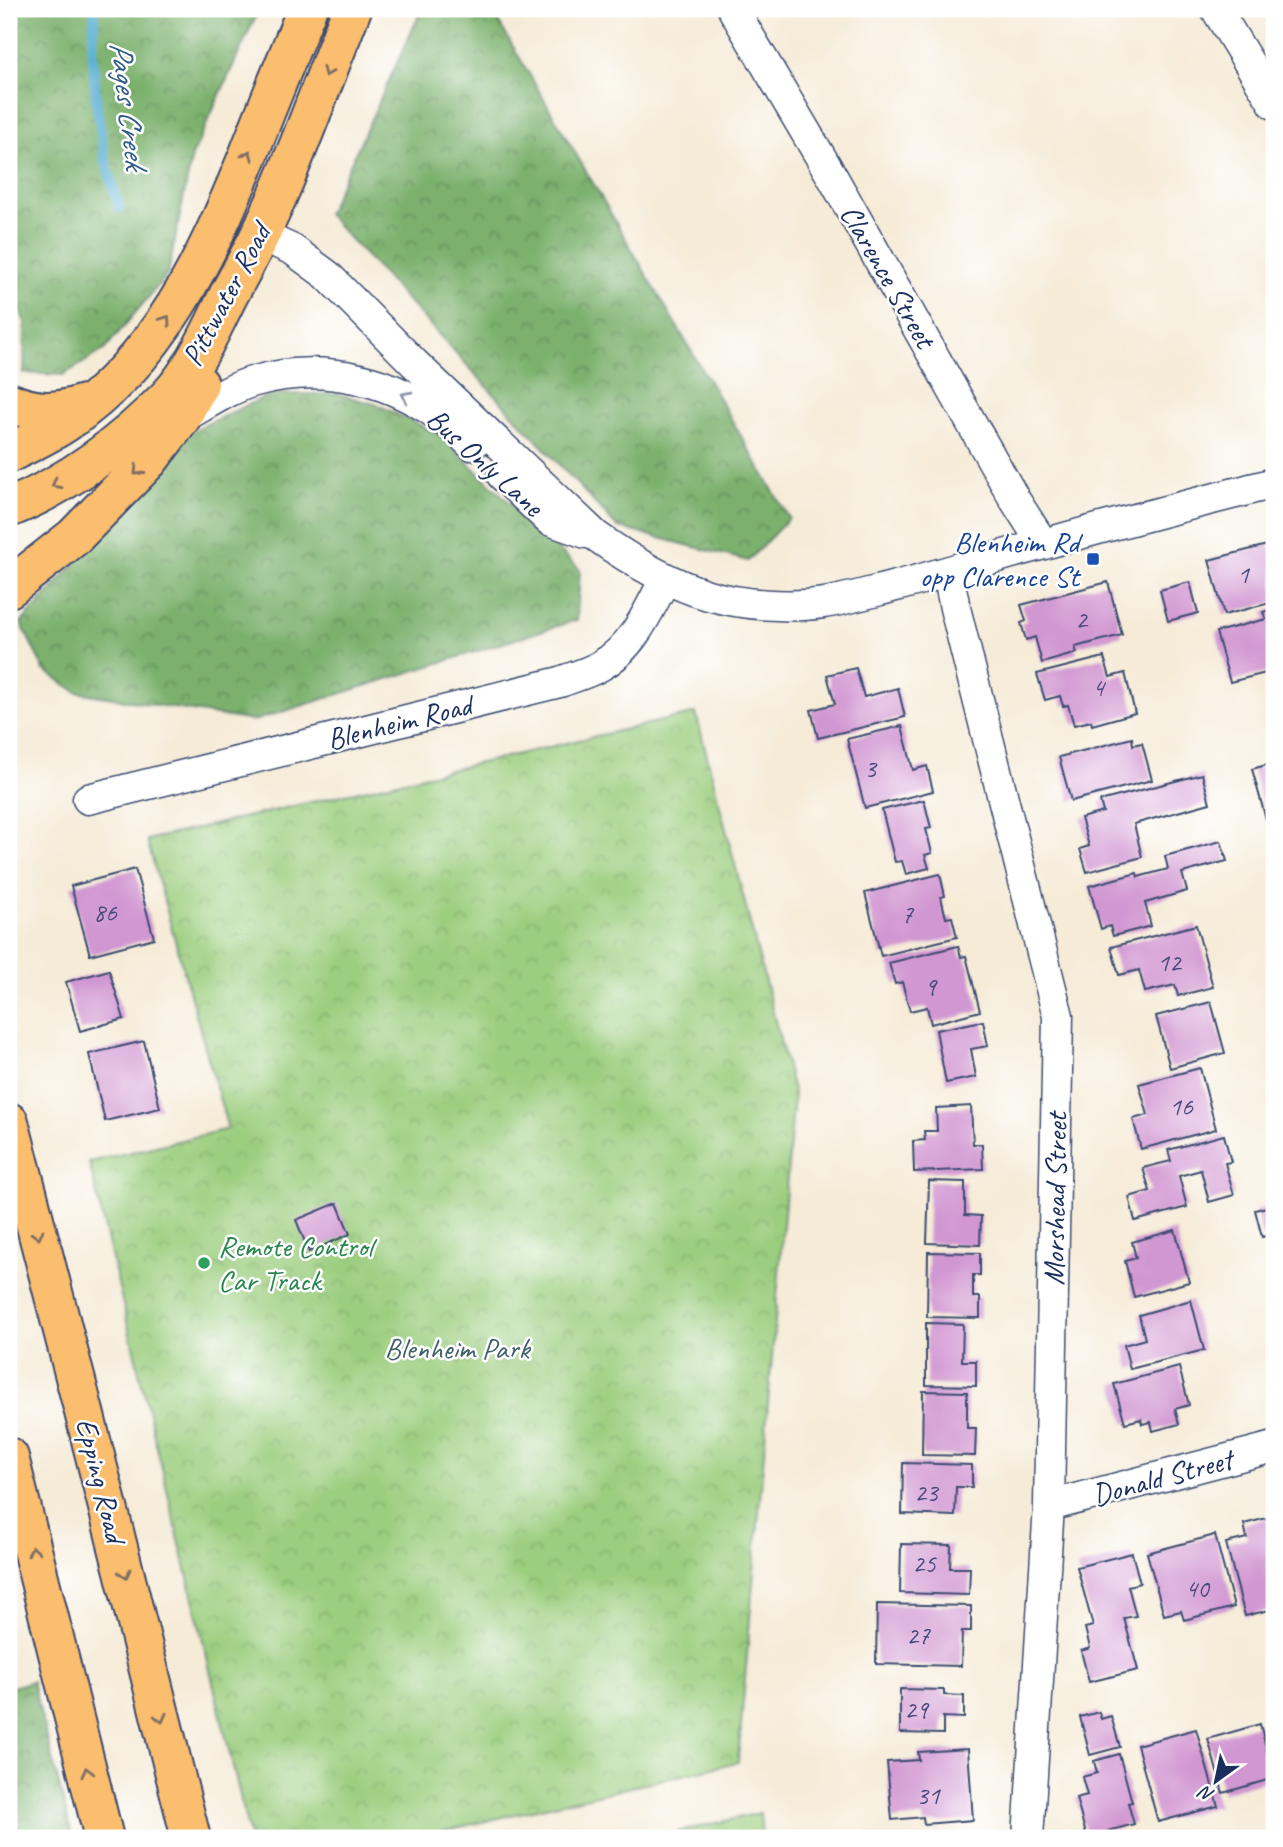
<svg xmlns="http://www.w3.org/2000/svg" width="1283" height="1847" viewBox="0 0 1283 1847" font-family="Caveat,sans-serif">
<defs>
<pattern id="forest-crowns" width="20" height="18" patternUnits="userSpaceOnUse" patternTransform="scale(1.75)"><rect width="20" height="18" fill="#7cb16d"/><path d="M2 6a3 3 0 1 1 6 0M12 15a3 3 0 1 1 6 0" fill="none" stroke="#65905d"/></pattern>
<pattern id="park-crowns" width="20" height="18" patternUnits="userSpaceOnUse" patternTransform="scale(1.75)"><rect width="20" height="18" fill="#9bce7e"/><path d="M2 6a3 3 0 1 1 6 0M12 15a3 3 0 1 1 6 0" fill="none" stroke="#85b16f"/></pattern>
</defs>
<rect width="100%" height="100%" fill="#fff"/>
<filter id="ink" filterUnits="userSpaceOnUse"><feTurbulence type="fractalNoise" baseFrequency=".0143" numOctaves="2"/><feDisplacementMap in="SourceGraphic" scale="14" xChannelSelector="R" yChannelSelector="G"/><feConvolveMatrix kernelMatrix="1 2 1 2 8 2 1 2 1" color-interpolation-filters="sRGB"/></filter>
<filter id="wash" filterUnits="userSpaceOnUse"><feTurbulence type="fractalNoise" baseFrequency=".00686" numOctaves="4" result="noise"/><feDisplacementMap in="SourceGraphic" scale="28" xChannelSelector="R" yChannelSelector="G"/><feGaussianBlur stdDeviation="1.57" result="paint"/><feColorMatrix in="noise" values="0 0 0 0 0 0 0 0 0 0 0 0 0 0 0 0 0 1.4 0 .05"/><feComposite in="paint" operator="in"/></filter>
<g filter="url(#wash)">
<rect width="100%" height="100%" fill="#f5ebd7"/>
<!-- green -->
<path fill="#9bce7e" stroke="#5b7e6e" stroke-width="2" d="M760 1813 762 1838H651Z"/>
<!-- forest -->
<path fill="url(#forest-crowns)" stroke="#4c7066" stroke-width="2" d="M9 9H259L192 156 168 274 104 350 63 375 24 373 25 322 9 288Z
M422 9H491L789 518 748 561 617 527 327 214Z
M271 394H338L378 405 437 433 580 570 577 620 253 721 77 692 44 670 21 623 122 512 185 434Z
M32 1681 73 1838H9V1688Z"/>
<!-- park -->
<path fill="url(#park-crowns)" stroke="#5b7e6e" stroke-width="2" d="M696 713 794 1094 738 1762 413 1838H250L89 1162 228 1129 147 840Z"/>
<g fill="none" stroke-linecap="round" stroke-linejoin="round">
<!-- stream -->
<path stroke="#56aed3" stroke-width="10" d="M95 9 92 53 97 108 105 159 119 208"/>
</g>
<g id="blocks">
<!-- building -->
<path fill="#d197d2" d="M1271 544 1274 555V602L1224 615 1209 560Z
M1108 582 1122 635 1075 647 1077 653 1042 663 1035 637 1026 640 1021 623 1026 621 1021 605Z
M1190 582 1198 613 1168 621 1160 590Z
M1274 609V671L1230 682 1216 632 1266 619 1263 612Z
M1104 657 1110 677 1125 673 1135 713 1092 725 1091 721 1074 725 1068 705 1063 706 1060 696 1045 700 1037 674Z
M856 668 864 697 898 688 905 717 818 738 811 710 835 704 827 675Z
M902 726 913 770 927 766 933 791 865 808 847 739Z
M1132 738 1133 745 1142 743 1152 780 1071 801 1059 757Z
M1274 758V821L1267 823 1252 769 1270 764 1269 760Z
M1202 774 1210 803 1134 824 1142 857 1087 872 1080 849 1089 846 1081 818 1103 812 1100 801Z
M924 800 931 828 926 829 932 853 925 855 929 868 906 874 902 861 895 862 882 810Z
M1221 841 1227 861 1182 873 1187 891 1145 903 1151 926 1113 936 1110 926 1101 929 1089 886 1137 873 1138 877 1168 869 1165 856Z
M135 869 154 938 90 955 71 886Z
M940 874 945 896 941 897 946 918 952 917 957 937 881 956 865 893Z
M1196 925 1213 987 1178 996 1175 985 1145 992 1139 970 1119 975 1111 947Z
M958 946 961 957 966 956 980 1011 931 1024 927 1007 910 1011 902 982 895 984 889 963Z
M109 970 124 1019 80 1031 66 982Z
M1211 1002 1225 1053 1170 1068 1156 1016Z
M983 1021 988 1046 971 1049 976 1077 946 1083 936 1030Z
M144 1041 160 1108 105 1121 89 1054Z
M1200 1068 1216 1129 1141 1149 1133 1119 1148 1115 1139 1084Z
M971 1106 973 1144H982L983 1169 914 1172 913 1141 925 1140 924 1131H937L936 1108Z
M1224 1135 1231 1162 1225 1163 1234 1195 1209 1202 1201 1170 1179 1176 1187 1207 1135 1221 1129 1197 1150 1191 1143 1168 1171 1161 1168 1150Z
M929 1181 965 1182V1215L981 1216 980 1245 927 1243Z
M337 1203 350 1234 309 1252 296 1220Z
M1274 1205V1234L1262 1237 1255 1210Z
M1175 1230 1189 1282 1134 1297 1125 1261 1136 1258 1132 1242Z
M928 1252 980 1253V1275H973V1297H980V1318L927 1317Z
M1191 1300 1204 1350 1130 1369 1124 1345 1145 1339 1139 1315Z
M926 1323 963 1324 962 1361H976V1386L926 1385Z
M1179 1367 1189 1405 1175 1409 1179 1424 1153 1431 1151 1422 1142 1424 1141 1419 1125 1423 1114 1384Z
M923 1391 967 1392V1428H976L975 1456 922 1455Z
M903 1463 972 1465V1487H956L955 1516 902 1514Z
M1274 1516V1609L1245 1616 1226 1543 1247 1538 1244 1524Z
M1215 1535 1234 1607 1184 1620 1181 1611 1164 1615 1147 1553Z
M901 1544 951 1545 950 1568H970L969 1595 900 1593Z
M1132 1553 1140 1583 1128 1586 1136 1616 1124 1618 1138 1670 1089 1682 1081 1651 1090 1648 1085 1628 1093 1626 1077 1567Z
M877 1604 971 1606V1631H962L961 1666 876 1664Z
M900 1689 944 1690V1695L964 1696V1718L943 1717V1734L900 1733Z
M1099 1712 1101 1719 1111 1716 1120 1747 1090 1755 1080 1717Z
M1260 1724 1274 1778 1223 1793 1208 1739Z
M1196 1729 1218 1806 1158 1822 1137 1745Z
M968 1749 973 1820 924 1824 923 1817 892 1820 887 1762 919 1760 918 1752Z
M1119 1754 1132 1802 1128 1803 1134 1824 1108 1831 1109 1835 1096 1838H1087L1076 1798 1087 1795 1082 1777 1097 1773 1094 1761Z"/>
</g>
</g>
<g filter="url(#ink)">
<use href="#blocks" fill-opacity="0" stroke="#3c4b70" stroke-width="2"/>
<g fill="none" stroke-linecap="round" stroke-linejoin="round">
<!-- minor casing -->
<g stroke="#3c4b70" stroke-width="33">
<path id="minor" d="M733 9 833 178 1015 500 1043 544
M1216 9 1274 104
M260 235 293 250 327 275 414 363 596 536C631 561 668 583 708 595 742 605 790 608 824 603 848 599 872 592 896 586 946 573 994 557 1044 544 1120 522 1197 503 1274 483
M178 420C203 407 227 389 255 381 323 362 394 379 448 423 457 429 464 438 472 445
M502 475 549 520 586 533
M948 573 955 608 1058 1016 1049 1506 1028 1838
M88 799 560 682C573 677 588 673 600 666 633 648 649 610 665 579
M1049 1506 1274 1447"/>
</g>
<!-- major casing -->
<g stroke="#3c4b70" stroke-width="42">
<path id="major" d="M9 402C36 414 57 413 84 404
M9 453C28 444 47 435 65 423 160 359 206 259 248 156 267 107 287 58 307 9
M9 508C67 485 126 441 169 396 195 368 211 330 228 296 239 276 250 255 260 235 295 161 322 84 352 9
M9 588 74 537 149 460 181 418 199 384
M9 1122 84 1412 191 1838
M9 1457 104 1838"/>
</g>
<!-- minor -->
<use href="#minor" stroke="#fff" stroke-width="30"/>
<!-- major -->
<use href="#major" stroke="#fbbd6e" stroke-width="38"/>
</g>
<!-- one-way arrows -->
<defs><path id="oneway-chevron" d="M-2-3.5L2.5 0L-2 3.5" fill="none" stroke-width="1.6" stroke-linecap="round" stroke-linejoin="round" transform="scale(1.75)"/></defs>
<g stroke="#806f65">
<use href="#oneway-chevron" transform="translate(327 72) rotate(112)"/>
<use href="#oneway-chevron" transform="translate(248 155) rotate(-68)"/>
<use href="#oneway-chevron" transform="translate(166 320) rotate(-56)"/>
<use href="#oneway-chevron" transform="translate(138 471) rotate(135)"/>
<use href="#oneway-chevron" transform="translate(56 484) rotate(150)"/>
<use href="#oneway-chevron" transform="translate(38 1235) rotate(75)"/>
<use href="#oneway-chevron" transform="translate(33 1551) rotate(-104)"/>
<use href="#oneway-chevron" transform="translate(125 1574) rotate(76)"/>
<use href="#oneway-chevron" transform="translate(161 1718) rotate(76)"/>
<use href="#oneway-chevron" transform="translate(87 1772) rotate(-104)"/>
</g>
<use stroke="#8d97ae" href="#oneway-chevron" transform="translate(406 396) rotate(-152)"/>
</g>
<!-- markers -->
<rect fill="#1a4fb4" stroke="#fff" stroke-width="2.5" x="1086" y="552" width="14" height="14" rx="3.5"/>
<circle fill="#2e9e5b" stroke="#fff" stroke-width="2.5" cx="204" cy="1263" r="7"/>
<g text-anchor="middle" stroke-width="5" stroke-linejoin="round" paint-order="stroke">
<!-- number labels -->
<g font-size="26" fill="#48497b">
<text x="1243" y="583">1</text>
<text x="1081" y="628">2</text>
<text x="1098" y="696">4</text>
<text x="870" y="777">3</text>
<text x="105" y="921">86</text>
<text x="907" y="923">7</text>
<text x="1169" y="971">12</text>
<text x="930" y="995">9</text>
<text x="1181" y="1115">16</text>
<text x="926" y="1501">23</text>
<text x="924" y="1572">25</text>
<text x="1197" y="1597">40</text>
<text x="918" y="1644">27</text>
<text x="916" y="1718">29</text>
<text x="928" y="1804">31</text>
</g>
<!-- street labels -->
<g font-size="30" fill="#1b2f5e" stroke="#fff">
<text transform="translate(888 276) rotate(60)" y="10">Clarence Street</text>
<text transform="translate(226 295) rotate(-62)" y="10">Pittwater Road</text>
<text transform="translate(485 462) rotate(42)" y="10">Bus Only Lane</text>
<text transform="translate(399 722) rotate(-14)" y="10">Blenheim Road</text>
<text transform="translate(1055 1199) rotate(-89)" y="10">Morshead Street</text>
<text transform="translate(1162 1477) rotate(-15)" y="10">Donald Street</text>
<text transform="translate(101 1480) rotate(76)" y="10">Epping Road</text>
</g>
<!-- transit labels -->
<g font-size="30" fill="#164399" stroke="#fff" text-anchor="end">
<text x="1079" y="552">Blenheim Rd<tspan x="1079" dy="34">opp Clarence St</tspan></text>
</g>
<!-- leisure labels -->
<g font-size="30" fill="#27864d" stroke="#fff" text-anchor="start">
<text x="218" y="1256">Remote Control<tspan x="218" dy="34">Car Track</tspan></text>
</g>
<!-- park labels -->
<g font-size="30" fill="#415f68" stroke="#fff">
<text x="457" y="1358">Blenheim Park</text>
</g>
<!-- water labels -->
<g font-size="32" font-style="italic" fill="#305b87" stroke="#fff">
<text transform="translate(129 105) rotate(83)" y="11">Pages Creek</text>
</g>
</g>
<!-- margin -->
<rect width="1283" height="1847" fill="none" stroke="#fff" stroke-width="35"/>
<!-- north arrow -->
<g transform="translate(1216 1781) rotate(213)" stroke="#ffffff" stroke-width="5" paint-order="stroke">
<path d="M0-5L12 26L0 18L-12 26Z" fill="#1b2f5e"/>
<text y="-10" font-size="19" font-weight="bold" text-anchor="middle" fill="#1b2f5e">N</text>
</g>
</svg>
